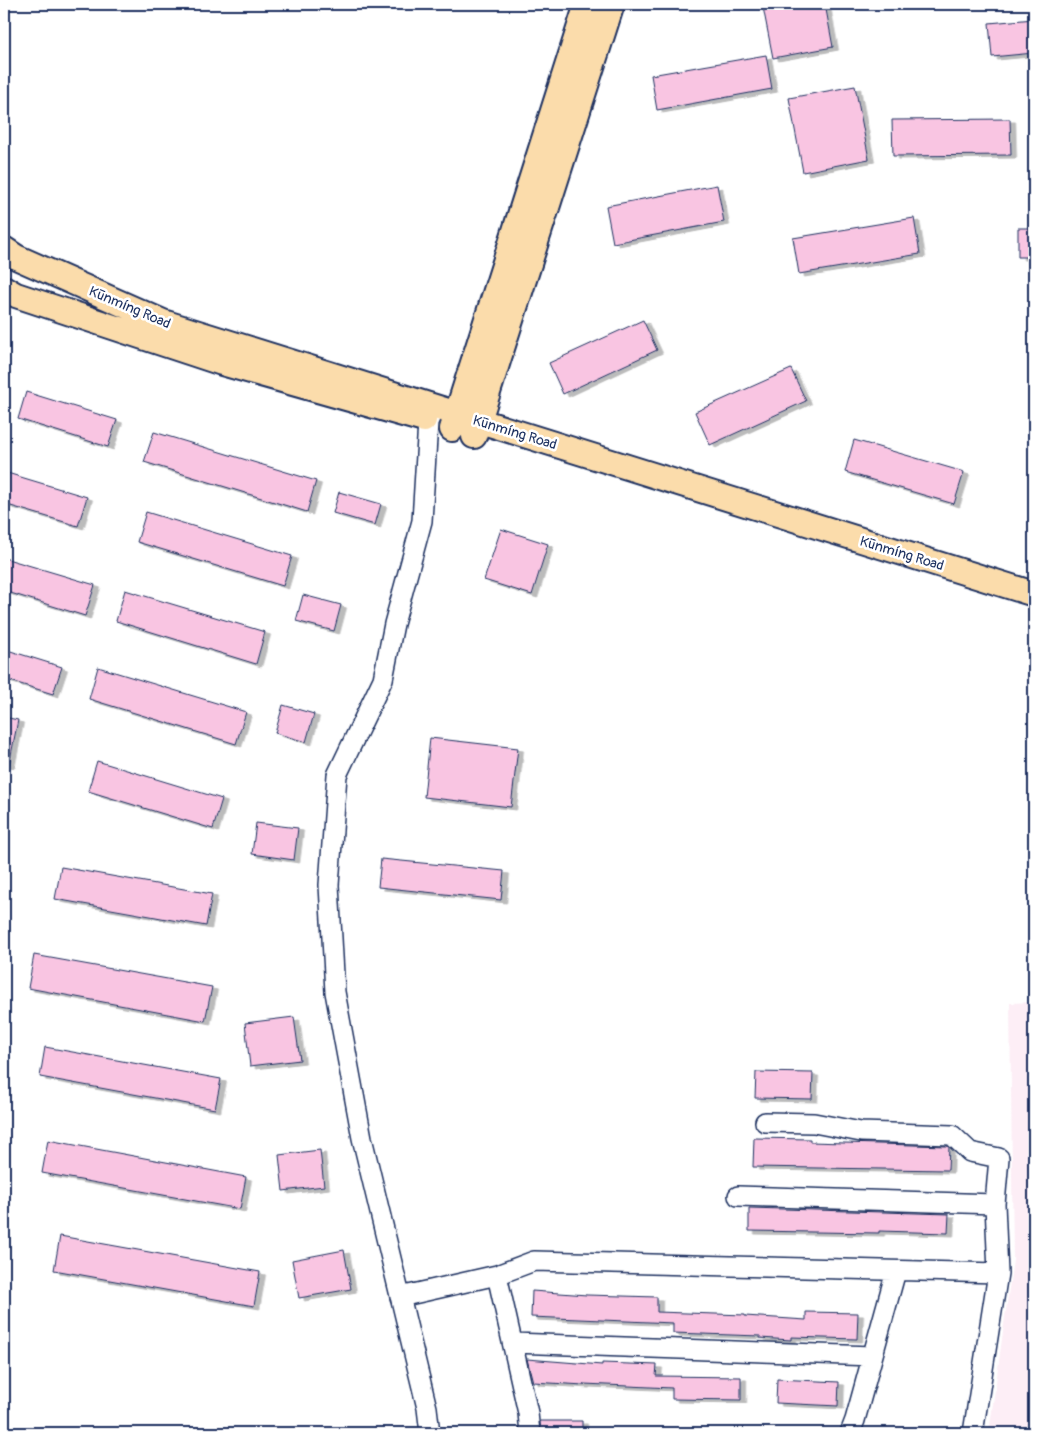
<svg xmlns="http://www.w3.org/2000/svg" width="1038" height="1437" viewBox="0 0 1038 1437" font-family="Pangolin,sans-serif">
<defs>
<filter id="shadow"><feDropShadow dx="5.5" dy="3" stdDeviation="0" flood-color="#0004"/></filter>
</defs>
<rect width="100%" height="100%" fill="#fff"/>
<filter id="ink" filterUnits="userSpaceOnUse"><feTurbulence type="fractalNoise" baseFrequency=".02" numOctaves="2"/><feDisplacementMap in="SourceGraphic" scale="10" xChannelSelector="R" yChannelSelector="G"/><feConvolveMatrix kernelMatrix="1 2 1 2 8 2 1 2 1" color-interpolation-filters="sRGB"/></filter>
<g filter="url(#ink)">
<!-- built -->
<path fill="#fdeef6" d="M1034 1002V1433H989L1013 1260 1010 1003Z"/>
<!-- building -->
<path fill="#f9c5e2" stroke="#1b2f5e" filter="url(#shadow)" d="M781 4H825L833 47 773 58 763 7Z
M1034 19V53L992 57 989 23Z
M766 55 772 89 657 110 651 75Z
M855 86 869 159 803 172 789 98Z
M1010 119 1011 155 893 156 892 120Z
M717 185 724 222 613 243 606 206Z
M914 218 920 254 799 274 793 238Z
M1018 228H1034V257H1018Z
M643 320 657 350 563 394 549 363Z
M791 369 806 401 710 445 695 412Z
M26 392 117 420 108 447 18 419Z
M154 432 316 481 307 512 144 462Z
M854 440 964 472 954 504 845 472Z
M4 472 87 497 78 526 4 504Z
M339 492 381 504 375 525 333 513Z
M146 512 292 556 283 586 137 542Z
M501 529 548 544 532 595 484 580Z
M4 558 95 585 85 616 4 591Z
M125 590 265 632 256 664 116 621Z
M303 595 341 605 334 631 296 621Z
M4 649 62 667 53 694 4 679Z
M98 667 246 712 236 744 89 699Z
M283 705 314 714 306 742 275 733Z
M4 717 18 720 9 765 4 764Z
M430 738 518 748 511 807 424 797Z
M97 761 222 799 213 829 88 791Z
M256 823 298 828 294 860 252 854Z
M381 859 504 871 501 900 378 887Z
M61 867 212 894 206 926 55 899Z
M34 955 212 987 205 1021 28 988Z
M294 1017 300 1060 250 1066 245 1023Z
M45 1047 221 1079 215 1109 40 1077Z
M756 1072 813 1073 812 1099 755 1098Z
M754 1138 810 1139V1142L947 1146 949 1147 948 1170 753 1167Z
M48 1140 246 1177 240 1209 42 1173Z
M320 1150 324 1186 283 1191 279 1155Z
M749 1208 949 1214 948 1233 879 1231V1233L749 1231Z
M60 1236 260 1272 254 1306 54 1270Z
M344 1250 351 1289 299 1298 292 1260Z
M532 1291 587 1295 657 1297V1312L745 1315V1316L806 1320V1312L858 1313 857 1339 791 1337V1340L760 1338V1336L673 1333V1323L531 1317Z
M527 1359 602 1365V1363L657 1365 656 1376 741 1377V1400L672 1399V1388L584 1384V1385L533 1382Z
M777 1379 839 1382 838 1406 776 1403Z
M540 1421H582V1433H541Z"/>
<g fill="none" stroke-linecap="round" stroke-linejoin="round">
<!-- minor casing -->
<g stroke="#1b2f5e" stroke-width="22">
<path id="minor" d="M765 1122 814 1123 861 1132 952 1135 970 1152 999 1158 995 1204 998 1273 973 1433
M738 1196 995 1204
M497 1275 528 1413 530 1433
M400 1297 497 1275 534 1261 998 1273
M513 1343 872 1356
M430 1433 427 1408 362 1138 335 992 329 885 337 775 383 679 394 624 422 521 428 422 434 409
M850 1433 855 1420 896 1271"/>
</g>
<!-- major casing -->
<g stroke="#1b2f5e" stroke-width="28">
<path id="major" d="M4 249 16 257 163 322 1034 594
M4 288 16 295 222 363 424 420
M452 429 587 4
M474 436 612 4"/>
</g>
<!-- minor -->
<use href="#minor" stroke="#fff" stroke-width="19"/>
<!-- major -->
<use href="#major" stroke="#fbdcab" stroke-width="24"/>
</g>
</g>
<g text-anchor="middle" stroke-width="5" stroke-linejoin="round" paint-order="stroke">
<!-- street labels -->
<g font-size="14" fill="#1b2f5e" stroke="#fff">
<text transform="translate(130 307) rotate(23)" y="5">Kūnmíng Road</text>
<text transform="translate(515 432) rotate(17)" y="5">Kūnmíng Road</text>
<text transform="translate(902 553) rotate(17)" y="5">Kūnmíng Road</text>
</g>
</g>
<!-- margin -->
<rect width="1038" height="1437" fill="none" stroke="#fff" stroke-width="20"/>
<rect x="10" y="10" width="1018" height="1417" fill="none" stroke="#1b2f5e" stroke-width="2" filter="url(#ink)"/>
</svg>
